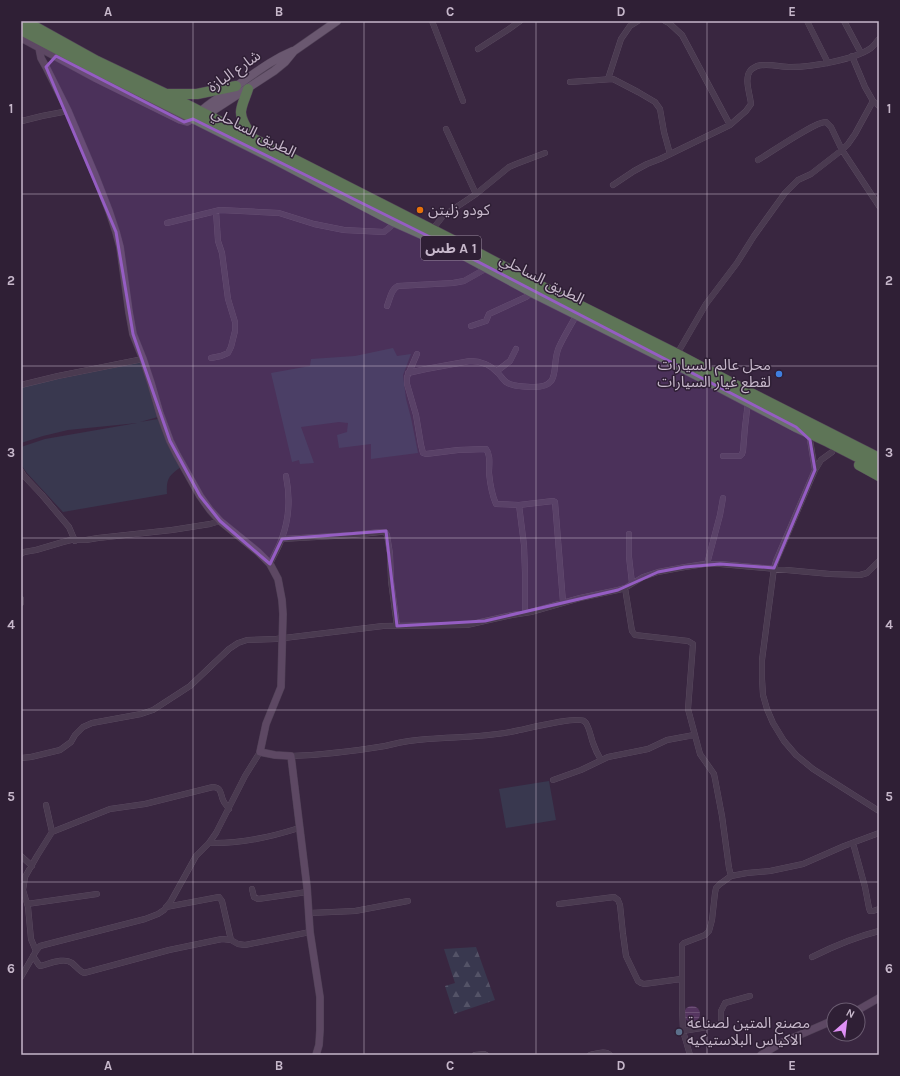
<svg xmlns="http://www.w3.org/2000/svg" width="900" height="1076" viewBox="0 0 900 1076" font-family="Karla,'Noto Sans Arabic',sans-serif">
<defs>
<pattern id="forest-firs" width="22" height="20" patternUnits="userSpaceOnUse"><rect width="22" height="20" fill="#39384f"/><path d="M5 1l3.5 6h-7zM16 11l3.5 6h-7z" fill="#545367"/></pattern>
<pattern id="water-rules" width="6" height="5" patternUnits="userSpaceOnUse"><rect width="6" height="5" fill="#553560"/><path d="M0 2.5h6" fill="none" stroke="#6c5075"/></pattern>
</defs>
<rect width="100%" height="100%" fill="#392640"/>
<!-- grass -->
<path fill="#39384f" d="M393 348 397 356 411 354 403 375 406 399 411 418 418 453 371 459V444L339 448 337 435 347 432 348 423 339 422 301 427 314 463 300 464 299 460 292 462 271 373 310 366 311 359 355 356Z
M142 362 158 417 140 422 158 419 181 467C169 475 166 479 167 494L63 512 27 473 21 465V447L45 439 137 423 68 430 43 436 21 443V388L34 384Z
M549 781 556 820 506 828 499 789Z"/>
<!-- forest -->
<path fill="url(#forest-firs)" d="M476 947 495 1000 454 1014 445 986 455 983 444 949Z"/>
<!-- water -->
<path fill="url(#water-rules)" d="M684 1014a8 8 0 1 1 16 0a8 8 0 1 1-16 0Z"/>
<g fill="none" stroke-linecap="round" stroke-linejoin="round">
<!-- street casing -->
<g stroke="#625267" stroke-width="6">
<path id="street" d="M432 21 463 101
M665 21 669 23 682 35 730 125
M807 21 828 63
M844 21 861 53
M478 49 509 29 520 21
M608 79 621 39 630 26 638 21
M570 82 613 79 638 92 655 102 660 109 664 132 670 154
M873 101 879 106
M21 120 22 121 42 116 68 111
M446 129 476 194
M758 160C770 153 816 121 826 122L831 127 842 150 879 206
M613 185 634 171 647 164 660 159 730 125 746 111 751 104C750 94 744 79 750 71 751 69 755 67 757 66 768 63 780 67 791 67 811 67 854 60 871 48 874 46 876 42 879 39
M167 223 220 210 279 213 314 224 344 230 384 232 389 228 395 222
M432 230 443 216 476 194 509 167 516 164 545 153
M387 306C390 299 391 289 398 286L453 283 464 281 487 268
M471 326 486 321 489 314 526 297 529 295 533 291
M417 354 407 377V384L416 415 421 445 423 453 426 454 458 450 486 449C491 455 489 465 489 473 490 483 492 495 496 504L519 505 553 501 555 502 563 602
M677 354 706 304 737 263 754 236 785 193 798 180 811 174 842 150 848 144 855 134 873 101 865 87 852 56
M211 358 221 356 228 353 231 347 235 331V322L228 299 222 253 218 241 216 211
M497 371 510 361 516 349
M408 373 426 369 470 361C480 361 491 365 498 373 501 376 502 379 506 382 513 387 521 386 530 387 564 389 550 366 559 347 564 336 571 325 577 314
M21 385 58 376 143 359
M810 440 815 470
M832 452 821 460 815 470 776 561 774 568 762 660V679L763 695 767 709 773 723 784 741 796 755 813 769 879 811
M723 456H740L742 454 743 451 745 427 748 402
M21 471 24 476 42 495 69 527 75 541
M519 505 524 545 525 573V613
M629 534V557L632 583
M282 539 352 535 380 532H385L387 535 390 554 391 581 397 626
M21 554 24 552 36 550 63 542 71 540H86L98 538 172 530 210 524 220 521
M270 564C274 555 279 547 282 538 289 519 290 496 286 476
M707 564 720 515 723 498
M625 588 632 631 635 635 688 641 693 644 688 709 700 754 714 774 715 779 722 816 729 868 731 876
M21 599V603
M291 756C323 755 354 751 385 746 393 744 401 742 409 741 444 736 481 739 515 731 526 729 576 716 584 721 589 724 591 738 593 743 595 749 598 755 601 760
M21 758 31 757 60 750 71 742 75 735 83 727 92 723 141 714 153 710 190 686 229 649 238 643 247 640 276 639 383 626 467 625 512 615 531 612 580 598 618 590 625 588 643 577 658 572 685 567 705 564H720L830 574 860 575 867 573 879 561
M553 780 581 770 608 757 648 749 667 740 694 735
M52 832 110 809 145 804 213 787C222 788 220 793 223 800 224 803 227 806 229 809
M209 843C239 844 271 837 299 828
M853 843 865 887 869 908 870 911H873L879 909
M21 856 32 866
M252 889 254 897 258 899 307 892
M27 904 97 894
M559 904 614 897 618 900 620 905 623 934 626 956 638 981 641 983 644 984 681 979
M166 907 219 897 222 901 231 940
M309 913 355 911 408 901
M36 951 31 939 28 907 23 890 24 884 25 877 37 856 52 832 46 805
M33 956 39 965 40 966C49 964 64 957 72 963 76 966 79 971 84 973L169 950 222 939 231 940 238 944 245 945 310 932
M812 957C834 946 855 937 879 931
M21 977 36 951 40 946 145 919 158 914 164 910 171 901 196 856 209 843 216 833 245 776 260 752
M683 1031 720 1025 721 1022V1011L725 1003 750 996
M475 1055 484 1054 486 1055
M590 1055C596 1054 605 1050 610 1055
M690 1055 683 1031 682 1006V945L684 943 705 935 709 931 712 920 715 893 716 888 720 884 731 876 747 873 770 871 803 864 844 846 879 833"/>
</g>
<!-- secondary casing -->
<g stroke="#504156" stroke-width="8">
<path id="secondary" d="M21 38 95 78 180 120 187 122 193 119
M39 48 41 58 46 67 68 111 95 175 109 211 116 232 120 247 129 312 133 334 143 359 151 383 160 414 170 441 177 455 200 496 210 510 220 521 258 552 270 564 278 579 282 600 283 614 281 687 266 724 260 752 275 755 291 756 307 887 310 932 320 997V1030L319 1045 316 1055
M858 1010 879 998
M761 1055 781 1043 834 1020"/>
</g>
<!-- primary casing -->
<g stroke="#504156" stroke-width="9">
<path id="primary" d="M197 115C207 104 222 96 235 87 254 74 271 60 293 51
M205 120 214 110 274 71 285 62 294 51 337 21"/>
</g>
<!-- highway casing -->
<g stroke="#524257" stroke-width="11">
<path id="highway" d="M25 21 97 61 164 93 480 254 537 284 677 354 747 391 879 458
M21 30 93 68 277 160 395 222 440 242 532 292 676 364 796 427 828 442 879 468
M248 89C246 96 242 103 241 111 240 121 249 131 254 140
M167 94H197L236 86
M859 465 879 476"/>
</g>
<!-- street -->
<use href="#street" stroke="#4a3a50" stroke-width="5.5"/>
<!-- secondary -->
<use href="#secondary" stroke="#5d4863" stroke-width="7"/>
<!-- primary -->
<use href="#primary" stroke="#6a5870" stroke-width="8"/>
<!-- highway -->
<use href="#highway" stroke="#5e7557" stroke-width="10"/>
</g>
<!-- marked area -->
<path fill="#955dc3" fill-opacity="0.2" stroke="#955dc3" stroke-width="3" stroke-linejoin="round" d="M56 56 184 122 193 119 440 242 796 427 810 440 815 470 774 568 720 564 685 567 658 572 618 590 485 621 397 626 386 531 282 539 270 564 220 521 200 496 170 441 133 334 116 232 46 67Z"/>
<!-- grid -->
<path fill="none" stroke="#c6b7ca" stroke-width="1" stroke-opacity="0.55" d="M193 21V1055M364 21V1055M536 21V1055M707 21V1055M21 194H879M21 366H879M21 538H879M21 710H879M21 882H879"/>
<!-- markers -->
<circle fill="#e8710a" stroke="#2f1f35" stroke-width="1.5" cx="420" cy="210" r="4"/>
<circle fill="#3f7fe0" stroke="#2f1f35" stroke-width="1.5" cx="779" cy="374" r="4"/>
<circle fill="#5c6f8a" stroke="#2f1f35" stroke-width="1.5" cx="679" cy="1032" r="4"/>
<g text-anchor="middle" stroke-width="3" stroke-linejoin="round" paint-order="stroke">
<!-- shield labels -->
<rect fill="#2f1f35" stroke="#99899d" stroke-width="1" x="421" y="236" width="60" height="24" rx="3"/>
<g font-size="14" font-weight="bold" fill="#c6b7ca">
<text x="451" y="253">طس A 1</text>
</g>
<!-- street labels -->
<g font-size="15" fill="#c6b7ca" stroke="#2f1f35">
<text transform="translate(234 71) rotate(-35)" y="5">شارع البازة</text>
<text transform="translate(254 132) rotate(27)" y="5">الطريق الساحلي</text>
<text transform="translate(542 279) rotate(27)" y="5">الطريق الساحلي</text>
</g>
<!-- poi labels -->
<g font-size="15" fill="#c6b7ca" stroke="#2f1f35" text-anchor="start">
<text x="428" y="215">كودو زليتن</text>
<text x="771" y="370" text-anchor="end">محل عالم السيارات<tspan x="771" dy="17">لقطع غيار السيارات</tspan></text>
<text x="687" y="1028">مصنع المتين لصناعة<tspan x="687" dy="17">الاكياس البلاستيكيه</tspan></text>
</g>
</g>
<!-- border -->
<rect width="900" height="1076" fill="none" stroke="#2f1f35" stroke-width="44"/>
<!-- north arrow -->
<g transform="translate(846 1022) rotate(28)"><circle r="19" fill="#2f1f35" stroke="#6b5c71"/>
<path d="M0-3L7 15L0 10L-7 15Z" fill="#df90f6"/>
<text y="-6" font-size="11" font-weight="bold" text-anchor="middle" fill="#c6b7ca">N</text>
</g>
<rect x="22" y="22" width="856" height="1032" fill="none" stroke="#c6b7ca" stroke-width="1.5"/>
<g font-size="13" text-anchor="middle" font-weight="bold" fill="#c6b7ca">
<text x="108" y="16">A</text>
<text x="279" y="16">B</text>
<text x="450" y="16">C</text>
<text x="621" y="16">D</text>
<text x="792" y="16">E</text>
<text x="11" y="113">1</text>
<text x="889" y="113">1</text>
<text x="11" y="285">2</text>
<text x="889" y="285">2</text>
<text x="11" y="457">3</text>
<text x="889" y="457">3</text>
<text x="11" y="629">4</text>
<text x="889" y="629">4</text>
<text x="11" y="801">5</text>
<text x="889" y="801">5</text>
<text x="11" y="973">6</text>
<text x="889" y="973">6</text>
<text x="108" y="1070">A</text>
<text x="279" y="1070">B</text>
<text x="450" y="1070">C</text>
<text x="621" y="1070">D</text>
<text x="792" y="1070">E</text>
</g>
</svg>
